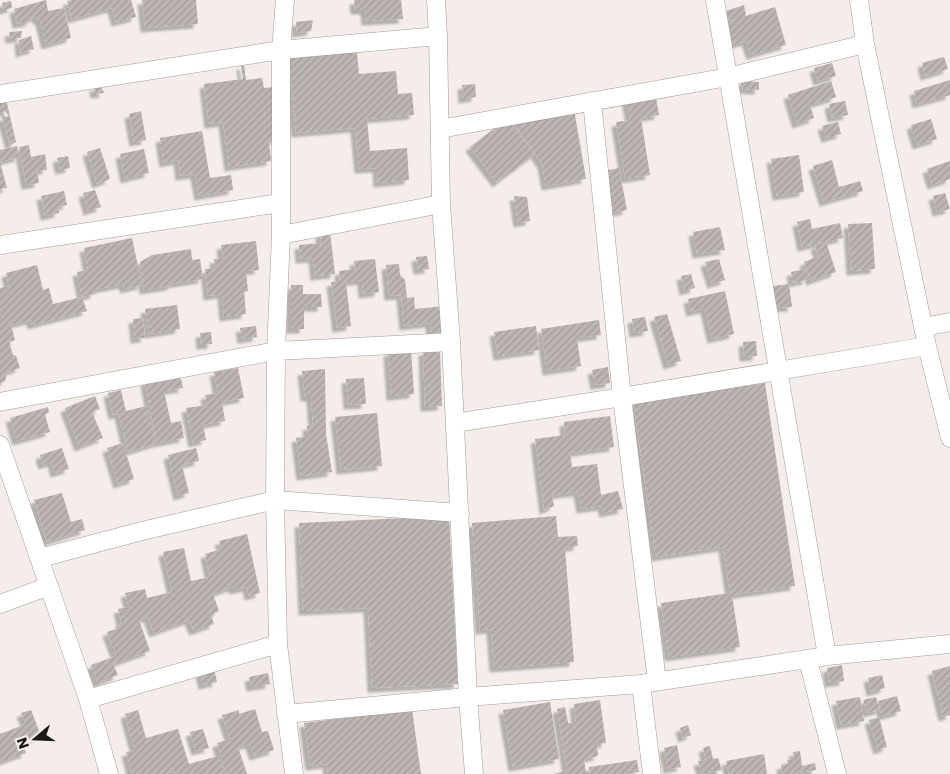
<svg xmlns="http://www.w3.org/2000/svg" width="950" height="774" viewBox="0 0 950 774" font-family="Poppins,sans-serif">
<defs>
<pattern id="building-hatch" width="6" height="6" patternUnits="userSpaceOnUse" patternTransform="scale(1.25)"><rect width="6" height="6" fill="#bdb6b3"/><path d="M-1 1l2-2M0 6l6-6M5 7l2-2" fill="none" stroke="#a29c99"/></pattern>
<filter id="shadow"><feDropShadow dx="-4.5" dy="4.5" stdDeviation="1" flood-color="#0004"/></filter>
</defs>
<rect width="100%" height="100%" fill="#f4ede9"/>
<!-- building -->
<path fill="url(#building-hatch)" filter="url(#shadow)" d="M46 0 48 11 64 8 71 38 46 45 40 21 34 16 29 22 17 24 14 9Z
M72 0H131L136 17 116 22 112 8 72 19 67 1Z
M142 0H196L198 24 145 28Z
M354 0H401L403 19 366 21 365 10H355Z
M11 1 12 8 4 10 2 3Z
M744 5 746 16 775 7 786 45 751 55 746 41 734 45 727 21 736 19 728 20 726 11Z
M313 20 311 31 297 33 296 22Z
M22 31 21 38 10 39 9 32Z
M31 36 34 49 20 53 19 40Z
M357 52 359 74 396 71 398 94 412 93 414 115 367 119 370 151 407 148 409 180 378 183 377 168 359 169 355 128 296 133 289 58Z
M944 57 948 69 925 76 922 63Z
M832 63 836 76 818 81 814 68Z
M244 65 246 80 262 78 264 88 281 86 277 139 269 141 271 161 229 167 223 122 209 124 204 84 243 79 241 66Z
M950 80V95L917 104 914 91Z
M741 81 759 82V90L741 89Z
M831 81 836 97 810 105 814 118 797 124 788 95Z
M475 84 476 97 463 99 462 85Z
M101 86 104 93 95 94 94 87Z
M655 92 659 115 641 118 650 175 625 179 616 122 630 120 626 97Z
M5 95 16 142 10 145 2 117 9 116 5 111 0 113V96Z
M845 101 848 115 832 118 829 104Z
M574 109 586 179 546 186 542 164 512 120Z
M141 111 146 140 134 142 129 114Z
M507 119 535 154 497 183 470 147Z
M931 119 937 139 917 145 911 125Z
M838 122 841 134 826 138 822 126Z
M202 131 210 178 231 175 233 190 199 196 195 174 180 176 178 160 164 163 160 138Z
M29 145 31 157 45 154 47 170 37 171 39 183 26 185 19 147Z
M17 146 19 157 0 162V150Z
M100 148 110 179 97 184 87 152Z
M144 149 149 173 125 179 120 154Z
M799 155 804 192 777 196 771 159Z
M68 156 70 168 60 170 57 158Z
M832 160 839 187 860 181 863 191 824 202 813 166Z
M950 161V179L932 185 927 169Z
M0 162 7 188 0 189Z
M619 168 627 210 612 213 604 171Z
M95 190 101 207 88 211 83 193Z
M64 191 67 205 58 207 59 213 45 216 41 196Z
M945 193 950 209 937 212 933 196Z
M514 196 527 197 530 221 518 223Z
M810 219 812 229 840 223 843 238 802 247 797 222Z
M872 223 875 269 851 271 848 224Z
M720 227 725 250 697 254 693 232Z
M330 232 335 274 315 276 313 258 300 259 299 245 321 243 320 233Z
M132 238 142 285 125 289 123 284 94 290 95 294 82 297 77 272 88 270 84 248Z
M256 241 259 270 246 271 248 291 244 292 246 314 224 317 222 294 208 296 205 269 215 268 214 259 223 258 221 245Z
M826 242 836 272 811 281 804 262 819 256 815 246Z
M191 249 192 260 200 259 203 279 171 284 172 286 144 290 140 262 152 255Z
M427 256 429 269 418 270 416 257Z
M375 259 379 292 363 294 362 280 346 282 351 326 337 328 331 282 340 281 339 271 355 269 354 261Z
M719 259 725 280 712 284 705 262Z
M399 264 400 275 405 280 407 298 414 297 415 309 445 306 447 331 431 333 430 323 404 326 401 295 389 296 386 265Z
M37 265 43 290 49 288 53 304 82 297 87 311 32 325 31 320 11 325 15 340 9 342 13 355 16 356 20 368 7 372 5 381 0 383V319H3L0 307V288L9 286 6 273Z
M805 269 807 280 793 283 791 272Z
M691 274 695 288 684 291 681 276Z
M789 284 792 307 775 308 773 286Z
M291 285H303V294H321L322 307H304V329H291Z
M725 291 734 334 712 339 705 309 691 312 688 299Z
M177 305 180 329 149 334 145 309Z
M667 314 681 361 668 365 654 317Z
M645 317 648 331 634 333 632 319Z
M143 318 145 338 135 339 133 319Z
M599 320 601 335 577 338 581 366 547 371 541 329Z
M256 326 257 337 242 339 240 328Z
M536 326 539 350 498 356 494 332Z
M211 332 212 344 201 345 200 333Z
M756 341 757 356 744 357 743 342Z
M411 350 414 394 391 396 388 352Z
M440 350 442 406 425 407 423 351Z
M608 367 610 383 595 385 592 370Z
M238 368 244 398 222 402 225 421 203 425 206 440 193 443 186 408 207 405 205 395 218 393 214 372Z
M325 369 326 434 332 472 301 476 296 438 308 436 307 426 313 425 311 397H305L302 371Z
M180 375 183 388 164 391 171 423 181 421 184 438 157 443 128 452 119 414 113 415 108 393 121 390 126 411 146 406 156 441 145 381Z
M364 378 366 404 348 405 346 379Z
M765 383 795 586 732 595 740 647 669 657 661 603 730 593 723 547 656 557 633 402Z
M95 396 100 409 92 412 103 438 79 447 65 408Z
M48 407 49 412 45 415 50 432 17 441 10 418Z
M377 413 382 466 341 470 335 417Z
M610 416 614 447 570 453 572 467 597 464 601 495 618 491 623 509 604 513 602 506 581 509 578 492 552 495 554 506 544 510 535 439 565 435 564 422Z
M123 443 134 479 118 484 107 448Z
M62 448 69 469 55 473 52 462 43 465 40 455Z
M196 448 199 461 182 465 189 493 178 496 168 455Z
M62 493 71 522 82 519 85 530 47 542 34 500Z
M449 516 458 684 372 688 368 608 303 611 299 523Z
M556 516 558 537 577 536 578 546 565 548 574 662 494 668 491 629 480 630 472 523Z
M247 534 260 593 249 596 247 587 235 590 232 587 213 594 219 611 211 615 214 624 194 631 189 620 154 633 148 617 139 620 150 651 113 664 118 675 98 683 91 665 116 656 107 632 119 628 121 621 118 609 129 607 125 593 145 589 147 598 172 592 163 552 184 548 191 581 210 577 205 554 222 549 219 541Z
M842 665 844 681 829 683 827 668Z
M950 666V715L943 717 932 671Z
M214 669 217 682 203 685 200 672Z
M268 673 270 684 251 687 249 677Z
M882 675 885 688 871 692 868 678Z
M897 696 901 711 883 716 878 701Z
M860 697 864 721 841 725 836 701Z
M876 697 880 710 867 713 863 700Z
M600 700 606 743 597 744 598 756 584 759 586 774H553L567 771 557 709 565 707 568 723 576 722 574 704Z
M550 702 559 759 513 767 503 710Z
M255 709 262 732 268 731 274 750 254 756 250 744 238 747 247 774H226L217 743 230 739 222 715 239 710V714Z
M412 709 421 774H328L327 764 310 766 304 723Z
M31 710 41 736 23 743 26 753 0 762V734L26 724 21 713Z
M138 710 146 738 178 729 189 764 218 756 224 774H175L174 771 164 774H132L126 752 135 750 125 714Z
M879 717 887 747 878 750 869 720Z
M688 725 691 735 683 738 680 728Z
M203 729 209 748 196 751 190 732Z
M677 745 681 767 668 769 664 748Z
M710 746 713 759 718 758 722 770 702 774 698 761 706 760 703 748Z
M800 751 802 766 815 763 816 770 793 774H782L781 765 788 764 787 760 794 759 793 752Z
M764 754 767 774H729L726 761Z
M637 760 639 772 626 774H590L589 767Z"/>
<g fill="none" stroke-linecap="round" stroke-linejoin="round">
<!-- street casing -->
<g stroke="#a29b98" stroke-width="19">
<path id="street" d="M285 0 281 50V235L276 351 275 500 278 644 294 774
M436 0 438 36 441 204 451 342 468 697 474 774
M715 0 827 656
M859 0 865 44 927 346 950 438
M0 94 281 50 438 36
M592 101 622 397 657 681
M440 129 728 77 865 44
M281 235 441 204
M0 245 280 203
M923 327 950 322
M0 402 276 351 451 342
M455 423 622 397 927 346
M0 445 88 699 109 774
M40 558 142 531 275 500 460 513
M0 604 49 586
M808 660 837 774
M641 684 652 774
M88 699 278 644
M286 714 468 697 641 684 827 656 950 644"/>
</g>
<!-- street -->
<use href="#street" stroke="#fff" stroke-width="18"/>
</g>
<!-- north arrow -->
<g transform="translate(35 739) rotate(251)" stroke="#f4ede9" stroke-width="4" paint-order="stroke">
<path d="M0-4L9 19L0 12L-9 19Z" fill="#1b1917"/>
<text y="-8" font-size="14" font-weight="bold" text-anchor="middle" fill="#1b1917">N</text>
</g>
</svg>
